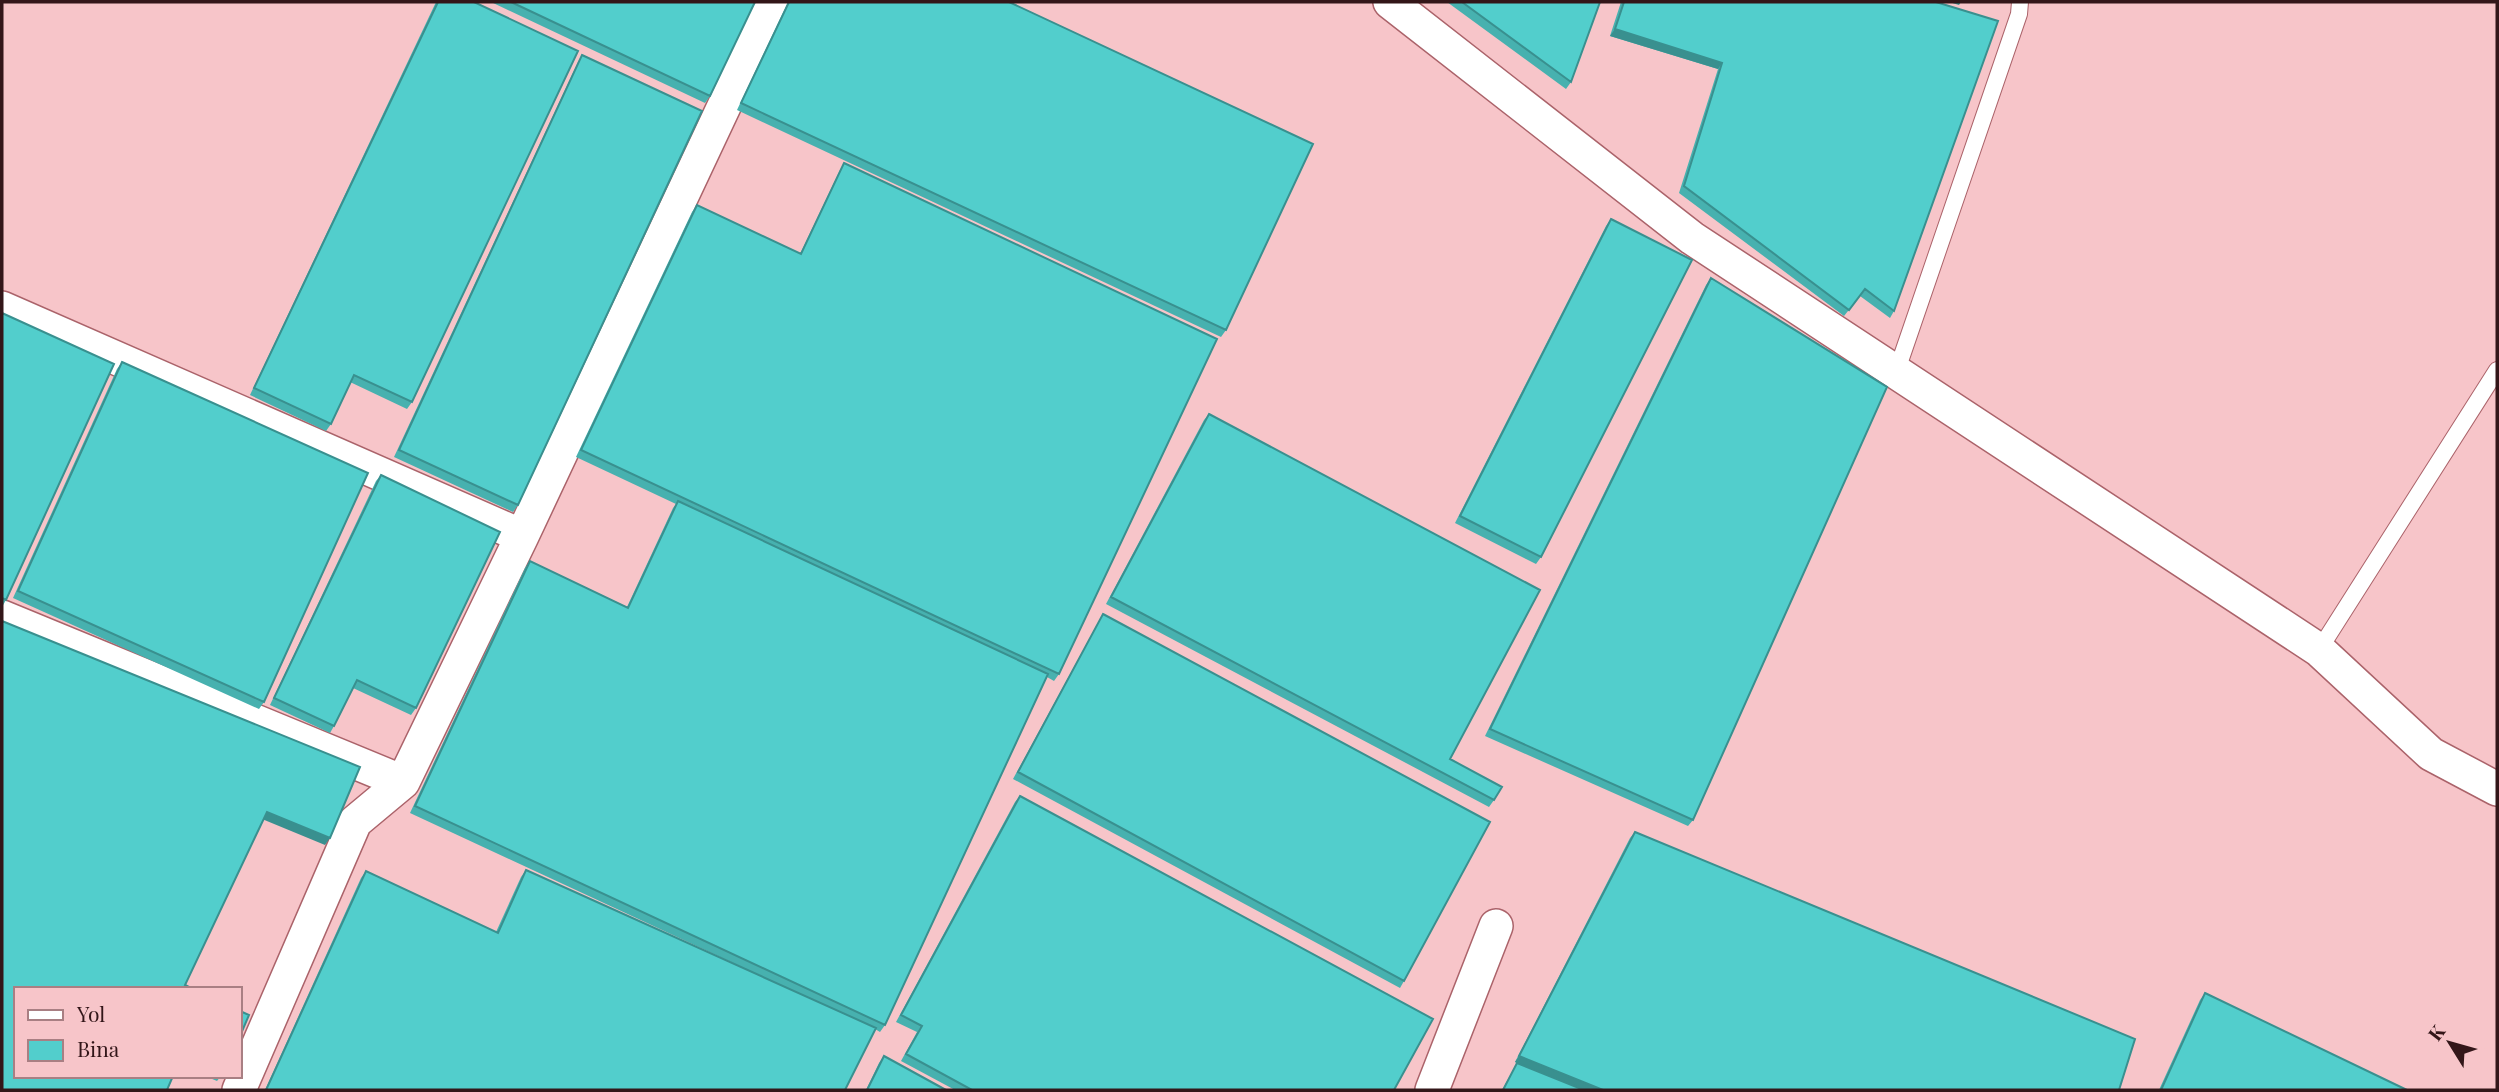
<svg xmlns="http://www.w3.org/2000/svg" width="2499" height="1092" viewBox="0 0 2499 1092" font-family="'Playfair Display',serif">
<rect width="100%" height="100%" fill="#f7c5c9"/>
<g fill="none" stroke-linecap="round" stroke-linejoin="round">
<!-- lane casing -->
<g stroke="#ab636a" stroke-width="18">
<path id="lane" d="M1896 373 2019 14 2020 2
M2319 650 2497 370"/>
</g>
<!-- street casing -->
<g stroke="#ab636a" stroke-width="36">
<path id="street" d="M1390 2 1692 238 2319 650 2431 754 2497 789
M2 308 522 536
M2 617 403 782
M239 1090 355 822 403 782 522 536 773 2
M1432 1090 1496 926"/>
</g>
<!-- lane -->
<use href="#lane" stroke="#fff" stroke-width="16"/>
<!-- street -->
<use href="#street" stroke="#fff" stroke-width="33"/>
</g>
<!-- wall -->
<path fill="#47b1af" d="M436 2H474L412 402 407 409 350 382 331 424 326 431 250 395Z
M491 2H755L710 96 705 103Z
M788 2H1009L1226 330 1221 337 737 110Z
M1447 2H1600L1571 82 1566 89Z
M1621 2H1936L1894 311 1890 318 1860 296 1844 316 1679 193 1718 69 1610 36Z
M582 55 518 505 513 512 394 457 578 62Z
M844 163 1059 674 1054 681 1047 677 885 1025 880 1032 875 1029 845 1090H265L361 878 366 871 496 932 521 877 526 870 759 975 410 813 525 568 530 561 627 607 673 508 676 504 576 457 692 212 697 205 800 254 840 170Z
M1611 219 1541 557 1536 564 1455 523 1606 226Z
M1711 278 1693 820 1688 826 1485 736 1706 285Z
M2 313 6 600 2 607Z
M122 362 264 702 259 709 13 598 117 369Z
M1209 414 1450 759 1494 800 1489 807 1106 604 1204 420Z
M381 475 416 708 411 715 353 688 334 726 330 733 270 705 376 481Z
M1103 614 1404 981 1400 988 1013 779 1099 621Z
M1020 796 1394 1090H955L901 1061 917 1032 896 1022 1015 802Z
M1635 832 2119 1090H1502L1517 1063 1515 1062 1630 838Z
M2205 993 2407 1090H2159L2200 1000Z
M884 1056 946 1090H866L879 1063Z
M205 1076H221L217 1081Z"/>
<!-- shaded-wall -->
<path fill="#39908f" d="M1949 2H1961L1959 5Z
M1615 29 1722 63 1718 69 1610 36Z
M267 812 330 838 325 845 262 819Z
M1519 1056 1603 1090H1582L1515 1062Z"/>
<!-- building -->
<path fill="#52cecc" stroke="#39908f" stroke-width="2" d="M438 2H474L578 51 412 402 354 375 331 424 254 388Z
M511 2H755L710 96Z
M789 2H1009L1313 144 1226 330 741 103Z
M1462 2H1600L1571 82Z
M1624 2H1936L1998 21 1894 311 1865 289 1849 310 1684 186 1722 63 1615 29Z
M582 55 702 111 518 505 399 450Z
M844 163 1217 339 1059 674 581 450 697 205 801 254Z
M1611 219 1692 260 1541 557 1460 516Z
M1711 278 1887 387 1693 820 1490 729Z
M2 313 114 364 6 600 2 598Z
M122 362 368 473 264 702 18 591Z
M1209 414 1540 590 1450 759 1502 787 1494 800 1111 597Z
M381 475 500 532 416 708 357 680 334 726 274 698Z
M678 501 1048 674 885 1025 415 806 530 561 628 608Z
M1103 614 1490 822 1404 981 1018 772Z
M2 621 360 767 330 838 267 812 185 985 193 989H16V1076H173L167 1090H2Z
M1020 796 1433 1019 1394 1090H972L906 1054 922 1026 901 1015Z
M1635 832 2135 1039 2119 1090H1603L1519 1056Z
M526 870 876 1028 845 1090H266L366 871 498 933Z
M2205 993 2407 1090H2161Z
M240 1011 249 1015 240 1036Z
M884 1056 946 1090H867Z
M1517 1063 1584 1090H1503Z"/>
<!-- border -->
<rect width="2499" height="1092" fill="none" stroke="#331619" stroke-width="7"/>
<!-- legend -->
<rect x="14" y="987" width="228" height="91" fill="#f7c5c9" stroke="#a97f83" stroke-width="2"/>
<rect x="28" y="1010" width="35" height="10" fill="#ffffff" stroke="#a97f83" stroke-width="2"/>
<text x="77" y="1022" font-size="21" fill="#331619">Yol</text>
<rect x="28" y="1040" width="35" height="21" fill="#52cecc" stroke="#a97f83" stroke-width="2"/>
<text x="77" y="1057" font-size="21" fill="#331619">Bina</text>
<!-- north arrow -->
<g transform="translate(2450 1043) rotate(307)" stroke="#f7c5c9" stroke-width="5" paint-order="stroke">
<path d="M0-5L12 26L0 18L-12 26Z" fill="#331619"/>
<text y="-10" font-size="19" font-weight="bold" text-anchor="middle" fill="#331619">K</text>
</g>
</svg>
